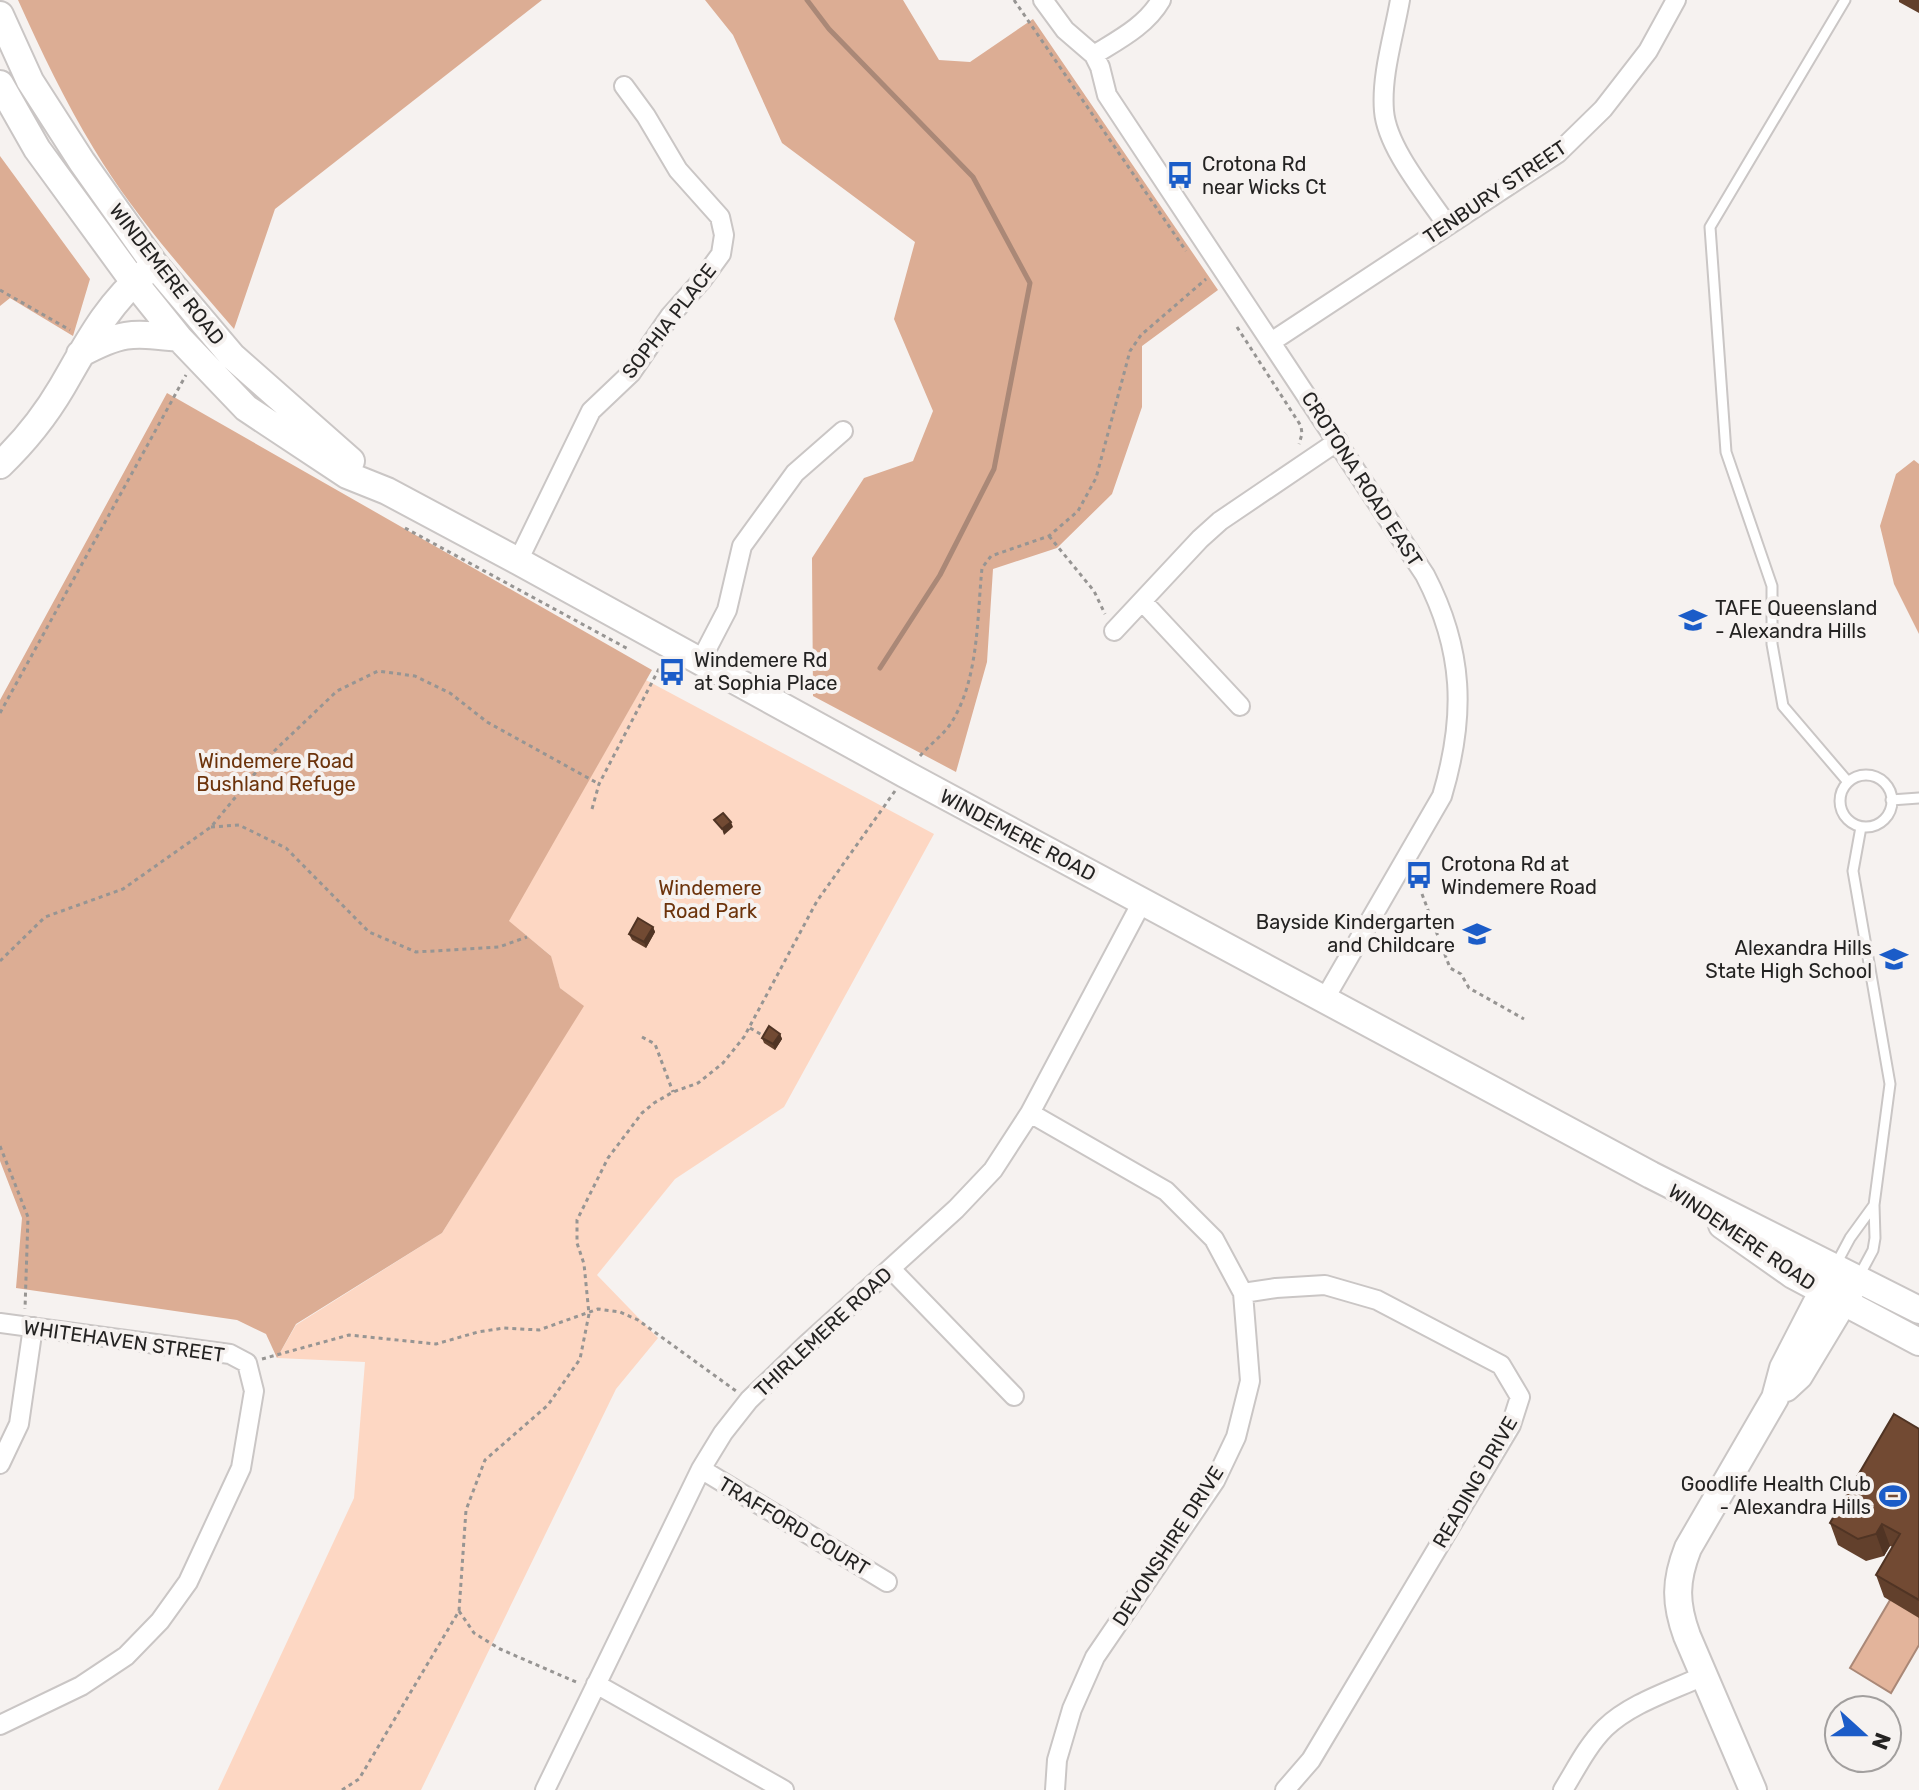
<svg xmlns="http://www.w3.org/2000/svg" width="1919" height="1790" viewBox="0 0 1919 1790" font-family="Rubik,sans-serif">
<rect width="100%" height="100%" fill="#f6f2f0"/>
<!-- green -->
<path fill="#fdd7c3" d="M646 680 934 834 784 1107 675 1179 597 1275 658 1338 616 1389 421 1790H218L354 1498 365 1362 277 1358 296 1325 442 1233 583 1006 560 988 550 955 508 921Z"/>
<!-- forest -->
<path fill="#dcad94" d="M18 0H542L275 209 234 329C185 272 133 214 94 149 65 101 41 51 18 0Z
M705 0H903L939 60 970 62 1033 19 1218 290 1142 346V407L1112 494 1057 548 993 569 987 662 956 772 813 696 812 558 864 478 913 461 933 411 894 319 915 242 782 143 733 35Z
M0 156 90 279 73 336 10 298 0 306Z
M167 393 652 670 509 921 551 956 560 988 584 1006 442 1233 296 1324 277 1358 266 1334 237 1320 16 1288 22 1218 0 1161V700Z
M1914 460 1919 464V634L1894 584 1880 526 1896 474Z"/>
<!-- water -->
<path fill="#e3b49b" stroke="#a87" stroke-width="2" d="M1899 1585 1919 1597V1645L1891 1693 1850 1668Z"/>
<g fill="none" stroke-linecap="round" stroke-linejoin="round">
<!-- stream -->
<path stroke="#a87" stroke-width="5" d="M807 0 829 29 973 177 1030 283 994 469 940 575 880 668"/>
<!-- lane casing -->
<g stroke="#cac6c5" stroke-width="13">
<path id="lane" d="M1845 0 1710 227 1726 452 1772 586V644L1783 706 1848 782
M1840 801a26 26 0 1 1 52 0a26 26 0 1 1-52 0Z
M1891 800 1919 798
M1835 1266 1850 1238 1874 1205
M1858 1278 1873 1250 1875 1238 1874 1205 1890 1084 1853 871 1861 827"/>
</g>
<!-- street casing -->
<g stroke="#cac6c5" stroke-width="22">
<path id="street" d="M1043 0 1065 30 1094 55 1100 67 1107 95 1425 575C1464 650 1466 716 1442 796L1324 1000
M1400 0C1394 35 1381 75 1384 111 1387 148 1427 195 1447 225
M1094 55C1118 40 1146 26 1161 0
M1271 342 1558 153 1603 109 1648 51 1676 0
M518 561 591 411 631 373 670 316 702 280 721 254 724 235 720 217 678 170 646 116 624 86
M1142 601 1240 706
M1114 631 1200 539 1220 521 1338 441
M700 662 727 610 742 546 795 473 843 431
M1030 1113 1166 1191 1214 1239 1243 1293 1250 1381 1236 1437 1215 1481 1095 1657 1072 1709 1057 1760 1055 1790
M891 1269 1014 1396
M1243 1293 1276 1288 1325 1285 1377 1300 1501 1365 1520 1397 1511 1425 1311 1760 1285 1790
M0 1323 230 1354 247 1363 254 1391 241 1468 188 1582 160 1621 126 1656 81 1686 0 1725
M0 1464 19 1424 33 1327
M701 1469 887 1582
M596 1684 784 1790
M545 1790 701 1469 723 1433 749 1400 805 1346 956 1209 993 1170 1030 1113 1142 902
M1563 1790C1576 1769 1587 1746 1605 1728 1631 1703 1671 1691 1703 1676"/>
</g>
<!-- secondary casing -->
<g stroke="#cac6c5" stroke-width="30">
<path id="secondary" d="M0 15 30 81 82 162 155 265 232 356 351 461
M0 84 37 149 134 282 179 338 246 408 347 475 387 491 518 561 905 774 1651 1175 1919 1310
M80 354C123 331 131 333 179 338
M0 465C24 442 45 416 62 387 87 344 107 304 146 272
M1722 1225 1793 1275 1919 1342
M1786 1388 1799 1376 1852 1288
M1753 1790 1687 1636C1675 1603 1675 1581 1688 1548L1775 1398 1783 1368 1835 1267"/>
</g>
<!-- path -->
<path stroke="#979593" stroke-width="3" stroke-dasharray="4 4" stroke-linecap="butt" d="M1014 0 1186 251
M0 290 70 330
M1237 327 1301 426 1302 434 1299 444
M405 528 630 650
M1049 536 1094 591 1105 614
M0 713 186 375
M920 756C931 743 945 734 953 720 979 676 977 617 982 568L991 556 1049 536 1078 511 1096 478 1130 351 1141 335 1206 279
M592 809 599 784 661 665
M211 827 239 825 286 848 369 932 416 952 499 947 527 937
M1422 894 1450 968 1461 974 1469 988 1524 1019
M0 961 45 917 123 889 211 827 270 755 337 691 378 671 415 676 450 693 487 722 599 784
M750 1028 764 1036
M642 1037 655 1044 673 1092
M0 1146 28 1217 25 1309
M262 1359 349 1335 436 1344 478 1332 504 1328 539 1330 598 1309 620 1312 638 1320 736 1391
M459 1611 474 1633 500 1649 576 1682
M342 1790 359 1779 459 1611 466 1510 485 1460 548 1405 580 1359 589 1314 584 1264 577 1243V1220L608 1158 642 1113 654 1103 673 1092 698 1083 723 1063 744 1037 817 901 895 791"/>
<!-- lane -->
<use href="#lane" stroke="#fff" stroke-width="9"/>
<!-- street -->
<use href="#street" stroke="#fff" stroke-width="18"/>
<!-- secondary -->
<use href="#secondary" stroke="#fff" stroke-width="26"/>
</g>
<!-- wall -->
<path fill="#62402c" d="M1899 0H1919V13L1899 2Z
M653 927 655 932 646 948 632 940 629 934Z
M780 1034 782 1039 775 1050 764 1043 762 1038Z
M1919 1429V1618L1884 1597 1876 1575 1893 1547 1890 1546 1884 1556 1866 1561 1838 1545 1830 1523Z"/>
<!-- shaded-wall -->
<path fill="#503424" d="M731 822 733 827 724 835 722 829Z
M653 927 655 932 646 948 644 942Z
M780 1034 782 1039 775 1050 773 1044Z
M1882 1524 1890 1546 1884 1556 1876 1534Z"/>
<!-- building -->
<path fill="#724a33" stroke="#503424" stroke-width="2" d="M723 813 731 822 722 829 714 820Z
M638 918 653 927 644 942 629 934Z
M769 1026 780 1034 773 1044 762 1038Z
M1894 1414 1919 1429V1600L1876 1575 1900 1534 1882 1524 1876 1534 1858 1539 1830 1523Z"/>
<!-- icons -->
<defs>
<g id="bus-bare" transform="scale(2.16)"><path d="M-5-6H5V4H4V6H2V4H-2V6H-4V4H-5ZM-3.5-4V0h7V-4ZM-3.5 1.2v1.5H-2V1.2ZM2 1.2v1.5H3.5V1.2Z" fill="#1b5cc8" stroke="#f6f2f0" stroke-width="2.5" paint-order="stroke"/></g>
<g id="university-bare" transform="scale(2.16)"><path d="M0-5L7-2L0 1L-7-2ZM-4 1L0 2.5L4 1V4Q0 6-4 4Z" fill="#1b5cc8" stroke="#f6f2f0" stroke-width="2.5" paint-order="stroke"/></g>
<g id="school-bare" transform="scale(2.16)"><path d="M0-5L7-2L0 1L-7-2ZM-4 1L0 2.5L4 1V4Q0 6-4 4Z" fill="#1b5cc8" stroke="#f6f2f0" stroke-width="2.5" paint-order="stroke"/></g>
<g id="stadium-bare" transform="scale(2.16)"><path d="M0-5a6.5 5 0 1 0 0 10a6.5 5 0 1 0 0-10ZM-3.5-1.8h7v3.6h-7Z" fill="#1b5cc8" stroke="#f6f2f0" stroke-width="2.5" paint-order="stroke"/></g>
</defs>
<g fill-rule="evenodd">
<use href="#bus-bare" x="1180" y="175"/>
<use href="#university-bare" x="1693" y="620"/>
<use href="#bus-bare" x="672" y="672"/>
<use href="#bus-bare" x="1419" y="875"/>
<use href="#school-bare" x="1477" y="934"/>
<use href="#school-bare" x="1894" y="959"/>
<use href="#stadium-bare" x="1893" y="1496"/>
</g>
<g text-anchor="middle" stroke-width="8" stroke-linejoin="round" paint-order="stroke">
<!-- poi labels -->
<g font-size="20" fill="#242322" stroke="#f6f2f0" text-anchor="start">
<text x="1202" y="171">Crotona Rd<tspan x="1202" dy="23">near Wicks Ct</tspan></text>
<text x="1715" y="615">TAFE Queensland<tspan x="1715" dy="23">- Alexandra Hills</tspan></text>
<text x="694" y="667">Windemere Rd<tspan x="694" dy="23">at Sophia Place</tspan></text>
<text x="1441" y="871">Crotona Rd at<tspan x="1441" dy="23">Windemere Road</tspan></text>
<text x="1455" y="929" text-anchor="end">Bayside Kindergarten<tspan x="1455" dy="23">and Childcare</tspan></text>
<text x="1872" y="955" text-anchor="end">Alexandra Hills<tspan x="1872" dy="23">State High School</tspan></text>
<text x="1871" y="1491" text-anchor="end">Goodlife Health Club<tspan x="1871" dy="23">- Alexandra Hills</tspan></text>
</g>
<!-- street labels -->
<g font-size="20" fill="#242322" stroke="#f6f2f0">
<text transform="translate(1495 192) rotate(-34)" y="7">TENBURY STREET</text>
<text transform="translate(167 274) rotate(52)" y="7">WINDEMERE ROAD</text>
<text transform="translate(669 321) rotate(-52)" y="7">SOPHIA PLACE</text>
<text transform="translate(1362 479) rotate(57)" y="7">CROTONA ROAD EAST</text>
<text transform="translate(1018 835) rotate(28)" y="7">WINDEMERE ROAD</text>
<text transform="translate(1742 1237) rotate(34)" y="7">WINDEMERE ROAD</text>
<text transform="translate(823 1332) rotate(-43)" y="7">THIRLEMERE ROAD</text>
<text transform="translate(124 1341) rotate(8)" y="7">WHITEHAVEN STREET</text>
<text transform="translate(1475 1482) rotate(-60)" y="7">READING DRIVE</text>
<text transform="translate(794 1526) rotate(31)" y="7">TRAFFORD COURT</text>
<text transform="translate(1168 1546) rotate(-57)" y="7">DEVONSHIRE DRIVE</text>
</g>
<!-- park labels -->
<g font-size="20" fill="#6c330b" stroke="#f6f2f0">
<text x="276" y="768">Windemere Road<tspan x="276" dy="23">Bushland Refuge</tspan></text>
<text x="710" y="895">Windemere<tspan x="710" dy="23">Road Park</tspan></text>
</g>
</g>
<!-- north arrow -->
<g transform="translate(1863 1734) rotate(111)"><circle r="38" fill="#f6f2f0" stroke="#a29f9e" stroke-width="2"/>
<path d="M0-6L14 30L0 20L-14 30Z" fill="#1b5cc8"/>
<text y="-12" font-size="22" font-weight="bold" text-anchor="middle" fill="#242322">N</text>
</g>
</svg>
